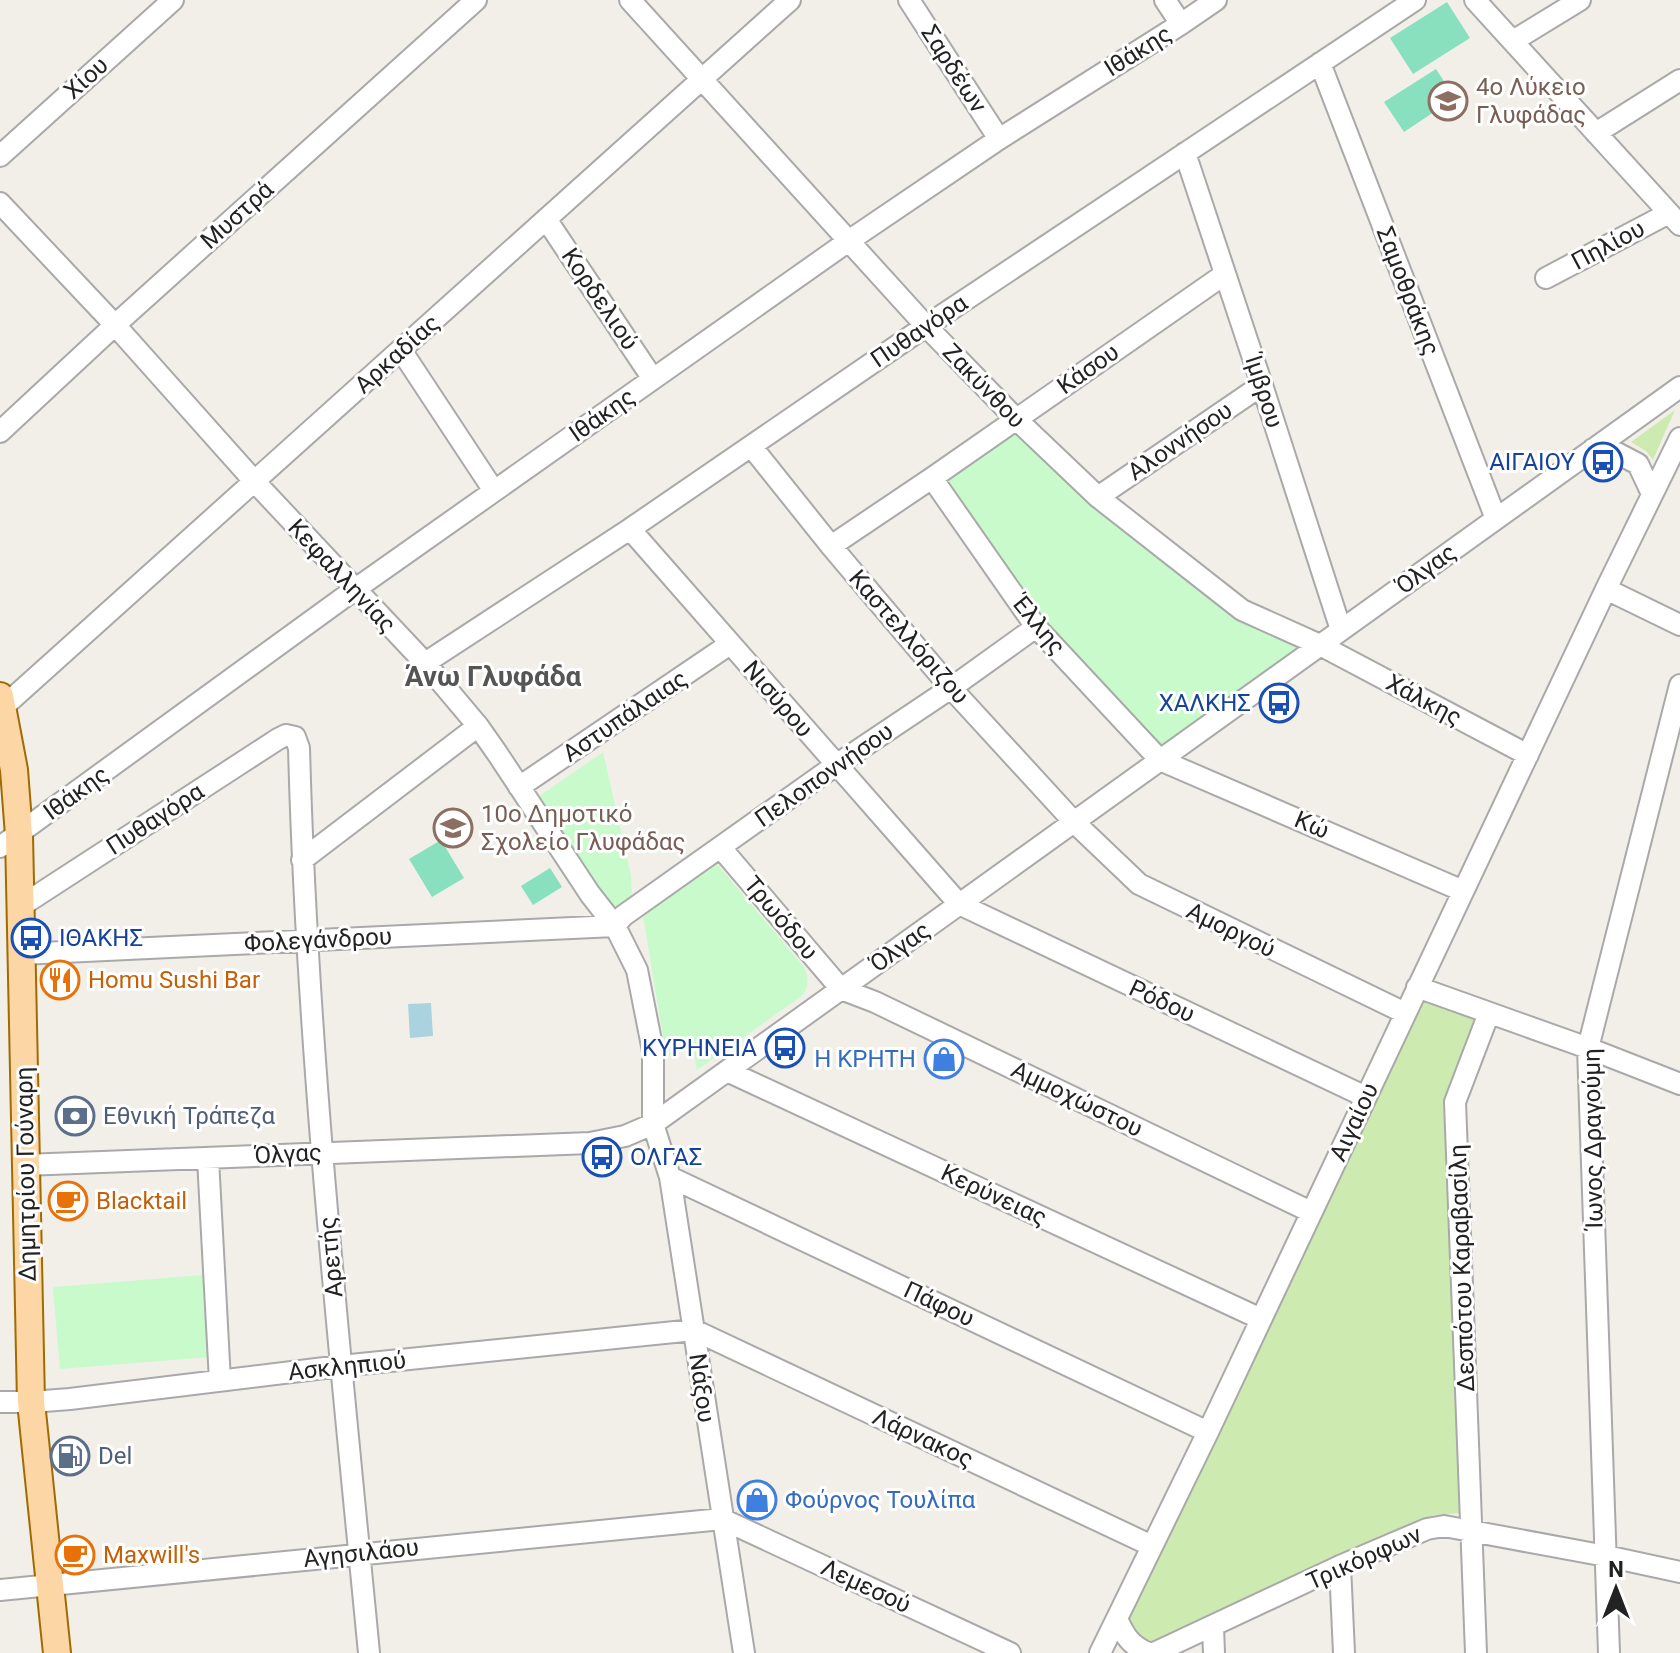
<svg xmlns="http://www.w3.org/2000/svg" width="1680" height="1653" viewBox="0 0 1680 1653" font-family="Roboto,sans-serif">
<rect width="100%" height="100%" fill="#f2efe9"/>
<!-- grass -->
<path fill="#cdebb0" d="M1675 410 1653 460 1646 451 1631 442Z
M1421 990 1482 1016 1451 1102 1464 1513 1434 1515 1148 1647 1125 1616Z"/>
<!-- park -->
<path fill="#c8facc" d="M1015 426 1307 650 1166 753 1049 629 942 477Z
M603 752 631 875 632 901 610 914 538 797Z
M717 864 804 967C809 978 810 990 799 998L697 1070 692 1042 684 1041 672 1058H670L665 1048 643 916Z
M204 1275 210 1357 60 1369 53 1287Z"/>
<!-- pitch -->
<path fill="#88e0be" d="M1447 2 1470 38 1413 74 1390 38Z
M1436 69 1455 98 1404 132 1384 102Z
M441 840 464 878 432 897 409 859Z
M550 868 562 887 533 905 521 886Z"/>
<!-- water -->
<path fill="#aad3df" d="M431 1003 433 1036 410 1038 408 1004Z"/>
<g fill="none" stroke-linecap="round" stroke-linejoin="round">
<!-- minor casing -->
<g stroke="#a9a9a9" stroke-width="24">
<path id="minor" d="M630 0 926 326 1016 419 1098 497 1242 610 1320 645 1528 755
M909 0 999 139
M1165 0 1181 24
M1475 0 1680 225
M1513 41 1580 0
M1320 63 1496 519
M1596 133 1680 80
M1185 153 1262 385 1341 630
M0 156 173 0
M0 203 115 325 255 482 425 663 478 726 497 753 590 894 615 926 637 970 653 1051V1124L670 1177 744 1653
M546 219 653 379
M1546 278 1669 213
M401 350 494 491
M0 432 115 325 476 0
M751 446 831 546 951 688 1074 822 1139 884 1405 1013
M1593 449 1617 453 1638 464 1652 494
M932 478 1036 627 1160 760 1463 891
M1098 497 1262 385
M630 529 959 904 1366 1097
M831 546 932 478 1225 274
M1606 589 1680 625
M425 663 630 529 926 326 1415 0
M3 707 790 0
M519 787 730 644
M0 847 354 590 850 240 999 139 1181 24 1216 0
M721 848 841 989 875 1002 1311 1212
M302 860 478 726
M21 906 278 739 286 735 295 737 299 748C307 1050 340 1352 369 1653
M21 954 615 926 623 916 836 765 951 688 1036 627
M1417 987 1588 1048 1680 1084
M727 1071 1261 1319
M208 1159 220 1381
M25 1165 590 1143 625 1136 653 1124 1680 387
M670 1177 1208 1432
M0 1402H31L70 1399 341 1366 694 1330 1152 1546
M1340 1566 1344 1653
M0 1590 722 1519 1010 1653
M1117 1619C1125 1636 1130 1645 1148 1653
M1213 1627 1214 1653
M1100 1653 1208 1432 1606 589 1680 438
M1154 1653 1340 1566 1427 1529 1444 1526 1606 1556 1680 1572
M1476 1653 1455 1102 1489 1013
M1609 1653 1588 1048 1680 685"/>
</g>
<!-- major casing -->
<g stroke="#a06b00" stroke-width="30">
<path id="major" d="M0 696 14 770 19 835 31 1402 57 1653"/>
</g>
<!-- minor -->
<use href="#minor" stroke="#fff" stroke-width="20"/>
<!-- major -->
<use href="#major" stroke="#fcd6a4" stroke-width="26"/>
</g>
<!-- icons -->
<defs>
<g id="school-ring" transform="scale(2)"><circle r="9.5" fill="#fff" stroke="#8d6e63" stroke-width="1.5"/><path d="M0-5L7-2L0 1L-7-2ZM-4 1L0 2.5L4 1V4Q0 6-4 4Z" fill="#8d6e63"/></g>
<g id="bus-ring" transform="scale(2)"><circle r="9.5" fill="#fff" stroke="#1a4fb4" stroke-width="1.5"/><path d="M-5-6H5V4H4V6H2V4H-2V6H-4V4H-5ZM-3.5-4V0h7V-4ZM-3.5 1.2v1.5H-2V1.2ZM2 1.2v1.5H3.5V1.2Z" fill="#1a4fb4"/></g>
<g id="restaurant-ring" transform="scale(2)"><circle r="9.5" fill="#fff" stroke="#e8710a" stroke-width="1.5"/><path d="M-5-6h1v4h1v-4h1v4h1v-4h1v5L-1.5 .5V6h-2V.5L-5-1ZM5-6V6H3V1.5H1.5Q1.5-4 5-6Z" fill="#e8710a"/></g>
<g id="shop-ring" transform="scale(2)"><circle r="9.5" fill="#fff" stroke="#3f7fe0" stroke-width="1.5"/><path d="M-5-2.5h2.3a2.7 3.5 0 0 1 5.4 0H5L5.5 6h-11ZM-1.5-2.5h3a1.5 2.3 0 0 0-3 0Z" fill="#3f7fe0"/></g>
<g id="bank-ring" transform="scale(2)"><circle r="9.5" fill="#fff" stroke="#5c6f8a" stroke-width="1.5"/><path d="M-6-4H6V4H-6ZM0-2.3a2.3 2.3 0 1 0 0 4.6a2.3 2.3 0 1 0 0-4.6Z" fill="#5c6f8a"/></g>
<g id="cafe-ring" transform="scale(2)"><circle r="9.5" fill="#fff" stroke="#e8710a" stroke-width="1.5"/><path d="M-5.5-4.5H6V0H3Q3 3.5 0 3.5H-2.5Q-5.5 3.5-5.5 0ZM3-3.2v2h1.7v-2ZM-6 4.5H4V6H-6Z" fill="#e8710a"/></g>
<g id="fuel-ring" transform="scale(2)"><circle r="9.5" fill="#fff" stroke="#5c6f8a" stroke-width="1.5"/><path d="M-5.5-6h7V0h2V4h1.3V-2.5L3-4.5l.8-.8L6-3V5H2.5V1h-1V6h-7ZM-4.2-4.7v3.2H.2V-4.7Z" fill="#5c6f8a"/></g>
</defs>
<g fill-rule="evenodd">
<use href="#school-ring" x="1448" y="101"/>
<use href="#bus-ring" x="1603" y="462"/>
<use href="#bus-ring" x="1279" y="703"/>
<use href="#school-ring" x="453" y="828"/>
<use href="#bus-ring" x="31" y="938"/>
<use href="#restaurant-ring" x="60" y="980"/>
<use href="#bus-ring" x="785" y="1048"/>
<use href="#shop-ring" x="944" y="1059"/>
<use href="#bank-ring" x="75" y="1116"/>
<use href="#bus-ring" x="602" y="1157"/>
<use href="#cafe-ring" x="68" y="1201"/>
<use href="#fuel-ring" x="70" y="1456"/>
<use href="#shop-ring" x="757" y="1500"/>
<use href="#cafe-ring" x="75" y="1555"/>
</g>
<g text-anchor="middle" stroke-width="6" stroke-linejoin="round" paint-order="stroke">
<!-- street labels -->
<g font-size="24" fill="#222" stroke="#fff">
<text transform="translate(1138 51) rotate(-32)" y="8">Ιθάκης</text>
<text transform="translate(954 69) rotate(57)" y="8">Σαρδέων</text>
<text transform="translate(86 78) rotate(-42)" y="8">Χίου</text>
<text transform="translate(237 215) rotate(-42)" y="8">Μυστρά</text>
<text transform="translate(1608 245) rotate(-28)" y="8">Πηλίου</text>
<text transform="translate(1408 291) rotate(69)" y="8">Σαμοθράκης</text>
<text transform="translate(600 299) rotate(56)" y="8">Κορδελιού</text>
<text transform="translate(919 331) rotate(-34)" y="8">Πυθαγόρα</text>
<text transform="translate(397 354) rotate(-42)" y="8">Αρκαδίας</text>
<text transform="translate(1088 369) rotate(-35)" y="8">Κάσου</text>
<text transform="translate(984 386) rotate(46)" y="8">Ζακύνθου</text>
<text transform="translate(1264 391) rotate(72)" y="8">Ίμβρου</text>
<text transform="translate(602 415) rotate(-35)" y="8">Ιθάκης</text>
<text transform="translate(1180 441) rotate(-34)" y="8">Αλοννήσου</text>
<text transform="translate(1426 569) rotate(-36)" y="8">Όλγας</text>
<text transform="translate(342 576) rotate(47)" y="8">Κεφαλληνίας</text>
<text transform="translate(1039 625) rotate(51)" y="8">Έλλης</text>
<text transform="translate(909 637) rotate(49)" y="8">Καστελλόριζου</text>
<text transform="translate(778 699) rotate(49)" y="8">Νισύρου</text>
<text transform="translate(1424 700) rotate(28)" y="8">Χάλκης</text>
<text transform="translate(625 716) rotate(-34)" y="8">Αστυπάλαιας</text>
<text transform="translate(824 775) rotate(-35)" y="8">Πελοποννήσου</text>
<text transform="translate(76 793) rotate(-36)" y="8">Ιθάκης</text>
<text transform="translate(155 819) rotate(-33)" y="8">Πυθαγόρα</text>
<text transform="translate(1312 825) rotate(23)" y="8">Κώ</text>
<text transform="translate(781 918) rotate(50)" y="8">Τρωόδου</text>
<text transform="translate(1231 930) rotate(26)" y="8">Αμοργού</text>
<text transform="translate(318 940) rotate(-3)" y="8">Φολεγάνδρου</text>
<text transform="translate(900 947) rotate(-36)" y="8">Όλγας</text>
<text transform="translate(1162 1001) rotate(25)" y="8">Ρόδου</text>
<text transform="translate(1077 1099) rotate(26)" y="8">Αμμοχώστου</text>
<text transform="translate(1354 1122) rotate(-65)" y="8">Αιγαίου</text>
<text transform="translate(1593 1139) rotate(-91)" y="8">Ίωνος Δραγούμη</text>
<text transform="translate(288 1154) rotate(-3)" y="8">Όλγας</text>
<text transform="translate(26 1174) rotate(-91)" y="8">Δημητρίου Γούναρη</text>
<text transform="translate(994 1195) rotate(25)" y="8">Κερύνειας</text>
<text transform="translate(331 1257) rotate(-95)" y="8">Αρετής</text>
<text transform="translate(1462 1268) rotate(-92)" y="8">Δεσπότου Καραβασίλη</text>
<text transform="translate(939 1304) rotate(25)" y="8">Πάφου</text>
<text transform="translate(347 1366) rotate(-6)" y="8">Ασκληπιού</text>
<text transform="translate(702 1388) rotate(82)" y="8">Νάξου</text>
<text transform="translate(923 1438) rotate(25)" y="8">Λάρνακος</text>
<text transform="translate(361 1553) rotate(-6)" y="8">Αγησιλάου</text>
<text transform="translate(1364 1558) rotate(-24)" y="8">Τρικόρφων</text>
<text transform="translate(866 1586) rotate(25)" y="8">Λεμεσού</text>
</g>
<!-- education labels -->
<g font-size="24" fill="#785e54" stroke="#fff" text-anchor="start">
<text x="1476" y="95">4ο Λύκειο<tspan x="1476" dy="28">Γλυφάδας</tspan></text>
<text x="481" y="822">10o Δημοτικό<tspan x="481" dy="28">Σχολείο Γλυφάδας</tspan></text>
</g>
<!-- transit labels -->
<g font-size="24" fill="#164399" stroke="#fff" text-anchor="end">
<text x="1575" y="470">ΑΙΓΑΙΟΥ</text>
<text x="1251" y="711">ΧΑΛΚΗΣ</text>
<text x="59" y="946" text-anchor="start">ΙΘΑΚΗΣ</text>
<text x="757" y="1056">ΚΥΡΗΝΕΙΑ</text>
<text x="630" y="1165" text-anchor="start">ΟΛΓΑΣ</text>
</g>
<!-- food labels -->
<g font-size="24" fill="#c56008" stroke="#fff" text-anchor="start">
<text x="88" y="988">Homu Sushi Bar</text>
<text x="96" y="1209">Blacktail</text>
<text x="103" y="1563">Maxwill's</text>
</g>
<!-- shop labels -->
<g font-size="24" fill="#366cbe" stroke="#fff" text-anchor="end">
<text x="916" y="1067">Η ΚΡΗΤΗ</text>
<text x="785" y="1508" text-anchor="start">Φούρνος Τουλίπα</text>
</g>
<!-- service labels -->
<g font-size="24" fill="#4e5e75" stroke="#fff" text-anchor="start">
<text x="103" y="1124">Εθνική Τράπεζα</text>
<text x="98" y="1464">Del</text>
</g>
<!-- quarter labels -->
<g font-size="28" font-weight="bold" fill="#555" stroke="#fff">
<text x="493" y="686">Άνω Γλυφάδα</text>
</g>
</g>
<!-- north arrow -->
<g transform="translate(1616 1589)" stroke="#ffffff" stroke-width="6" paint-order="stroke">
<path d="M0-6L14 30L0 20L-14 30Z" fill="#222222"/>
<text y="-12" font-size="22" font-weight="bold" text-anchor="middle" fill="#222222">N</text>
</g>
</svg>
